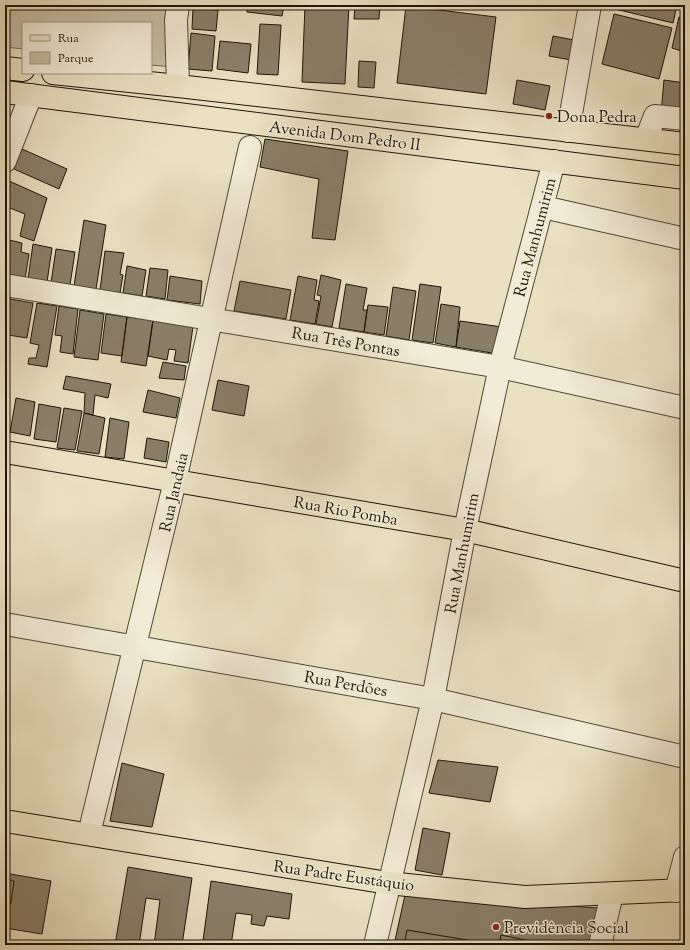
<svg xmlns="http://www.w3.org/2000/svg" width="690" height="950" viewBox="0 0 690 950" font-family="'Sorts Mill Goudy',serif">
<rect width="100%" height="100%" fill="#eae1c1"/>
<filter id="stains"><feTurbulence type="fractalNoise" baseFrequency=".005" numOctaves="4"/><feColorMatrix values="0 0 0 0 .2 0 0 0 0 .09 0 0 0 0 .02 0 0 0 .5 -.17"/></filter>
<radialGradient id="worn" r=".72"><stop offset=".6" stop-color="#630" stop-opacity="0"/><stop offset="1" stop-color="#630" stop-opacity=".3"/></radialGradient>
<!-- green -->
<path fill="#c7bea2" stroke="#736956" d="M5 5H174L173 67 151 65V23H23V49L5 47Z"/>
<!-- building -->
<path fill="#897f69" stroke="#1f1409" d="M247 5H284L282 16 247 12Z
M305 5H349L345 84 302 82Z
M355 5H380L379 19H354Z
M607 5H677L673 23 607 7Z
M406 6 496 17 486 94 397 83Z
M193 8 218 10 216 31 192 29Z
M614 14 672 28 659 79 602 64Z
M679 17 685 18V52L672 48Z
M260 24 281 25 278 75 257 74Z
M191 33 215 36 212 71 188 69Z
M553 36 574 40 571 60 549 56Z
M220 41 251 44 248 73 217 69Z
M359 61 376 62 374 88 358 87Z
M517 80 550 86 545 110 513 104Z
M664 80 685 83V128L660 124Z
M265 139 348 151 335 240 312 238 319 179 260 167Z
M22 149 67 169 59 189 14 169Z
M9 181 47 198 34 241 20 236 25 214 5 206V192Z
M84 220 106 225 96 289 74 286Z
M5 239 22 243 21 252 29 254 25 279 5 275Z
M33 244 52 248 47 282 28 279Z
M56 249 75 252 70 285 51 283Z
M105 251 124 253 120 274 123 275 120 293 100 290Z
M127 266 146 270 142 296 123 293Z
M150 268 168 270 165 299 146 296Z
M321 275 341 280 332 327 316 324 321 296 317 295Z
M170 276 202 281 200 304 167 300Z
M298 276 317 280 314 300 319 301 315 324 290 320Z
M240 281 291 290 286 319 234 311Z
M346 284 367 288 363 310H367L364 332 339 328Z
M420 284 441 287 433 343 412 340Z
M393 287 416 291 409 340 386 336Z
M10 299 33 303 27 338 8 335 9 327H5Z
M37 303 57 306 47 367 28 364 29 358H36L39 345 30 343Z
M441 304 460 307 456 347 435 343Z
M368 305 388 307 384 335 364 332Z
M59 306 78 309 73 354 60 352 62 336 55 335Z
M80 310 104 314 98 360 74 357Z
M106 314 127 317 122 356 101 353Z
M127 317 153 320 146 366 121 362Z
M153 320 193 326 188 363 174 361 176 350 169 349 167 360 148 356Z
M460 321 502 327 498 354 456 347Z
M163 362 186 366 184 380 159 378Z
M66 376 111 384 108 398 95 395 93 415 84 413 85 393 63 389Z
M218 380 249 386 244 416 212 410Z
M148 390 180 398 176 418 143 412Z
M16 398 35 402 30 436 10 432Z
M39 404 61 408 56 442 34 439Z
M64 408 82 411 75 450 57 448Z
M5 412H8L5 432Z
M84 413 105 418 99 454 77 451Z
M110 418 129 422 124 459 105 457Z
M147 438 169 442 166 462 144 458Z
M438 760 498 767 490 802 429 793Z
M122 763 164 774 152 827 110 821Z
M423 828 450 833 442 875 415 870Z
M128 867 192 878 182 945H154L160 900 146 898 139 945H115Z
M5 873 51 881 42 934 5 928Z
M5 880 14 881 11 903H5Z
M211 881 292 894 289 919 267 916 264 926 251 924 252 915 236 913 231 945 203 941Z
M405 895 599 908 590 945H394Z
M407 930 467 940 466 945H404Z
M501 935 540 943 539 945H499Z"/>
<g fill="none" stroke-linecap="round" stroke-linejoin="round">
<!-- minor casing -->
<g stroke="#524737" stroke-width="24">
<path id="minor" d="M178 5 176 20 178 86
M568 131 590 5
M646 139 655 116 685 119
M5 161 31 95
M543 207 685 239
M5 285 500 367 685 408
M5 624 433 699 685 757
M89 834 175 481 250 147
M676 891 685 857
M375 945 433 699 465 530 500 367 554 161
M600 945 612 894"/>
</g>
<!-- major casing -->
<g stroke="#1f1409" stroke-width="24">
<path id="major" d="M5 68 23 70
M53 73 178 86 685 144
M5 92 685 178
M5 452 465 530 685 581
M5 821 388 883 525 897 685 890"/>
</g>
<!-- minor -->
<use href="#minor" stroke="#f1ecd7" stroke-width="22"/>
<!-- major -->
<use href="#major" stroke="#eae1c1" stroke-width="22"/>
</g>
<!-- markers -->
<g fill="#8f2418" stroke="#f1ecd7" stroke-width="1.5">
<circle cx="549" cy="116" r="4"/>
<circle cx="496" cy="927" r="4"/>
</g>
<g text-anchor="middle" stroke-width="3" stroke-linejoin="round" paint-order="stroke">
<!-- poi labels -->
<g font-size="16" fill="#1f1409" stroke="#f1ecd7" text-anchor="start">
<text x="557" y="122">Dona Pedra</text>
<text x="504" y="933">Previdência Social</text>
</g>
<!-- street labels -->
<g font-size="16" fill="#1f1409" stroke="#f1ecd7">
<text transform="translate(345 135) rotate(7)" y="6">Avenida Dom Pedro II</text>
<text transform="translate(534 237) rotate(-75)" y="6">Rua Manhumirim</text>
<text transform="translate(346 341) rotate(10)" y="6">Rua Três Pontas</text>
<text transform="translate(173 492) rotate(-77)" y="6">Rua Jandaia</text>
<text transform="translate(346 510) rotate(10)" y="6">Rua Rio Pomba</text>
<text transform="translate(461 553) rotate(-79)" y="6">Rua Manhumirim</text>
<text transform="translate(346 683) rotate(10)" y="6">Rua Perdões</text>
<text transform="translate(344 875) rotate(8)" y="6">Rua Padre Eustáquio</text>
</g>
</g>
<!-- margin -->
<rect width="690" height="950" fill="none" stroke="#eae1c1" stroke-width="20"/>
<rect x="6" y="6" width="678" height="938" fill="none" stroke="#1f1409" stroke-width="2"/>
<rect x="10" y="10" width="670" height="930" fill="none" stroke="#1f1409"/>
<!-- legend -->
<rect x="22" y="22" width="130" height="52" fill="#f1ecd7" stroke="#9d9685"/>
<rect x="30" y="35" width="20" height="6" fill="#eae1c1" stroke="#9d9685"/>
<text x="58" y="42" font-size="12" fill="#1f1409">Rua</text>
<rect x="30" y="52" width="20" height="12" fill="#c7bea2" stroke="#9d9685"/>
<text x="58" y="62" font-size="12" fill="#1f1409">Parque</text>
<rect width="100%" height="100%" filter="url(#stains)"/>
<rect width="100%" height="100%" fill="url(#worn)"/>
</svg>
